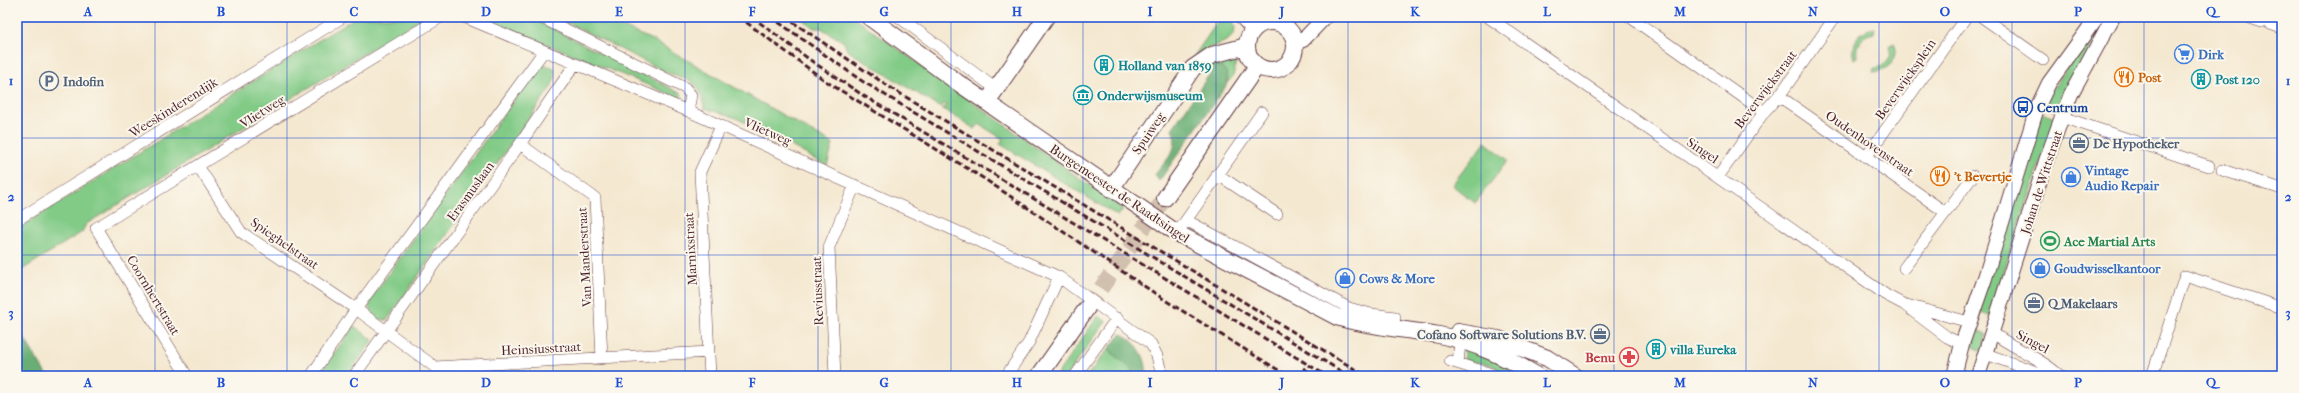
<svg xmlns="http://www.w3.org/2000/svg" width="2299" height="393" viewBox="0 0 2299 393" font-family="'IM FELL French Canon',serif">
<rect width="100%" height="100%" fill="#fbf7ec"/>
<filter id="ink" filterUnits="userSpaceOnUse"><feTurbulence type="fractalNoise" baseFrequency=".025" numOctaves="2"/><feDisplacementMap in="SourceGraphic" scale="8" xChannelSelector="R" yChannelSelector="G"/><feConvolveMatrix kernelMatrix="1 2 1 2 8 2 1 2 1" color-interpolation-filters="sRGB"/></filter>
<filter id="wash" filterUnits="userSpaceOnUse"><feTurbulence type="fractalNoise" baseFrequency=".012" numOctaves="4" result="noise"/><feDisplacementMap in="SourceGraphic" scale="16" xChannelSelector="R" yChannelSelector="G"/><feGaussianBlur stdDeviation="0.9" result="paint"/><feColorMatrix in="noise" values="0 0 0 0 0 0 0 0 0 0 0 0 0 0 0 0 0 1.4 0 .05"/><feComposite in="paint" operator="in"/></filter>
<g filter="url(#wash)">
<rect width="100%" height="100%" fill="#f4e8d0"/>
<!-- green -->
<path fill="#82cb87" stroke="#667559" d="M356 17H424L86 224 82 232 17 273V229Z
M480 17H530L682 94 680 98Z
M556 17H602L654 41 833 144 827 166 766 132 736 118 704 108C702 84 690 79 668 73Z
M799 17H853L1123 209 1118 216 1000 144 1003 139 979 124 975 129 943 109 946 105 944 103 941 108 847 50 844 42 821 28H814Z
M1221 17H1231C1247 44 1210 43 1194 56Z
M2102 17H2108L2057 112 2041 106Z
M1875 28 1874 33C1861 35 1855 44 1857 57L1854 59C1849 43 1859 30 1875 28Z
M1894 43C1901 58 1888 71 1873 72L1874 68C1887 67 1893 57 1890 45Z
M1238 55 1233 76 1227 83C1230 68 1218 66 1208 61Z
M546 65 554 68 555 77 551 87 387 320 377 319 369 308 372 297 538 67Z
M2039 112 2056 118 1992 306 1996 313 1994 317 1976 310Z
M1485 142 1508 160 1475 203 1452 185Z
M1098 316 1106 321 1066 376H1056Z
M354 326 373 340 347 376H318Z
M1970 327 1986 334 1983 352 1965 343Z
M1464 345 1533 376H1512L1491 365 1464 360Z
M1109 348C1115 359 1127 362 1133 372L1131 376H1087Z"/>
<!-- forest -->
<path fill="#69af74" stroke="#5a6750" d="M1213 64C1225 66 1230 74 1226 86L1159 181 1155 175C1167 158 1181 150 1172 129L1211 72 1204 66Z
M17 326 44 371 48 376H27L17 361Z
M1121 334C1137 341 1148 358 1146 376H1131L1133 372C1127 362 1115 359 1109 348Z"/>
</g>
<g filter="url(#ink)">
<g fill="none" stroke-linecap="round" stroke-linejoin="round">
<!-- secondary-tunnel -->
<path stroke="#d2c0af" stroke-width="16" stroke-dasharray="16 8" stroke-linecap="butt" d="M1087 308 1165 198"/>
<!-- minor casing -->
<g stroke="#643d44" stroke-width="12">
<path id="minor" d="M464 17 688 111 1059 277 1151 344 1157 356 1162 376
M540 17 685 88 691 95 688 111
M899 17 996 89
M1488 17 1886 295 1903 304 1969 322
M1630 17 1764 112
M1982 17 2043 60
M2247 17 2262 22
M2270 24 2282 28
M1779 96 1945 212
M2062 117 2209 166
M520 144 595 198 602 359
M1866 157 1966 17
M198 166 241 232 356 309 435 367 709 352
M2222 170 2282 189
M1217 174 1277 214
M1718 177 1764 112 1782 92 1835 17
M17 220 343 17
M1186 220 1349 308 1371 314 1395 317 1393 328
M1182 226 1262 112
M1904 268 1973 176
M1906 306 1947 337 1962 344
M1993 333C2014 349 2040 357 2059 375
M1986 354 2045 375 2062 376
M1450 361 1498 376
M1458 363 1461 333
M187 376 96 228 441 17
M311 376 356 309 544 51
M354 376 520 144 575 64
M710 376 700 172 721 126
M835 376 829 247 855 185
M1006 376 1029 342 1059 277
M1075 376 1117 318
M2152 376 2185 276 2282 308"/>
</g>
<!-- tertiary casing -->
<g stroke="#643d44" stroke-width="16">
<path id="tertiary" d="M1295 41 1303 40 1325 17
M1954 376 1962 344 1985 278 2037 108 2049 83 2097 17
M1978 376 2046 161 2062 117 2071 94 2113 17"/>
</g>
<!-- secondary casing -->
<g stroke="#643d44" stroke-width="18">
<path id="secondary" d="M869 17 957 82 1177 233 1337 317C1371 327 1405 329 1439 335 1475 342 1507 358 1538 376
M1243 17 1254 29
M1247 46a24 24 0 1 1 48 0a24 24 0 1 1-48 0Z
M987 102 1046 17
M1111 189 1193 68 1212 55 1247 46
M1165 198 1257 66
M1458 332 1498 339 1547 358 1575 376
M1039 376 1087 308"/>
</g>
<!-- minor -->
<use href="#minor" stroke="#fff" stroke-width="11"/>
<!-- tertiary -->
<use href="#tertiary" stroke="#fff" stroke-width="14"/>
<!-- secondary -->
<use href="#secondary" stroke="#fff" stroke-width="16"/>
<!-- rail -->
<path stroke="#4a1f2b" stroke-width="3" stroke-dasharray="6 3" stroke-linecap="butt" d="M739 17 827 82 983 178 1168 302 1288 376
M752 17 813 62 864 96 1327 376
M771 17 862 81 1349 376
M785 17 891 88 1366 376
M1303 368 1315 376"/>
</g>
</g>
<!-- grid -->
<path fill="none" stroke="#1d4ed8" stroke-width="1" stroke-opacity="0.55" d="M155 17V376M287 17V376M420 17V376M553 17V376M685 17V376M818 17V376M951 17V376M1083 17V376M1216 17V376M1348 17V376M1481 17V376M1614 17V376M1746 17V376M1879 17V376M2012 17V376M2144 17V376M17 138H2282M17 255H2282"/>
<!-- icons -->
<defs>
<g id="supermarket-ring" transform="scale(1)"><circle r="9.5" fill="#fbf7ec" stroke="#3f7fe0" stroke-width="1.5"/><path d="M-6-5.5h2.5l.6 2H6L4.5 2H-2.5L-4.4-4H-6ZM-1.5 3.2a1.3 1.3 0 1 0 .1 0ZM3 3.2a1.3 1.3 0 1 0 .1 0Z" fill="#3f7fe0"/></g>
<g id="building-ring" transform="scale(1)"><circle r="9.5" fill="#fbf7ec" stroke="#0f9aa8" stroke-width="1.5"/><path d="M-4-6H4V6H1V3H-1V6H-4ZM-2.5-4.3h1.7v1.8h-1.7ZM.8-4.3h1.7v1.8H.8ZM-2.5-1h1.7V.8h-1.7ZM.8-1h1.7V.8H.8Z" fill="#0f9aa8"/></g>
<g id="restaurant-ring" transform="scale(1)"><circle r="9.5" fill="#fbf7ec" stroke="#e8710a" stroke-width="1.5"/><path d="M-5-6h1v4h1v-4h1v4h1v-4h1v5L-1.5 .5V6h-2V.5L-5-1ZM5-6V6H3V1.5H1.5Q1.5-4 5-6Z" fill="#e8710a"/></g>
<g id="parking-ring" transform="scale(1)"><circle r="9.5" fill="#fbf7ec" stroke="#5c6f8a" stroke-width="1.5"/><path d="M-3.5-5.5H1a3.5 3.5 0 0 1 0 7H-1V5.5H-3.5ZM-1-3.4V-.6H.8a1.4 1.4 0 0 0 0-2.8Z" fill="#5c6f8a"/></g>
<g id="museum-ring" transform="scale(1)"><circle r="9.5" fill="#fbf7ec" stroke="#0f9aa8" stroke-width="1.5"/><path d="M0-6L6-3V-2H-6V-3ZM-5-1h2V3h-2ZM-1-1h2V3h-2ZM3-1h2V3H3ZM-6 4H6V6H-6Z" fill="#0f9aa8"/></g>
<g id="bus-ring" transform="scale(1)"><circle r="9.5" fill="#fbf7ec" stroke="#1a4fb4" stroke-width="1.5"/><path d="M-5-6H5V4H4V6H2V4H-2V6H-4V4H-5ZM-3.5-4V0h7V-4ZM-3.5 1.2v1.5H-2V1.2ZM2 1.2v1.5H3.5V1.2Z" fill="#1a4fb4"/></g>
<g id="office-ring" transform="scale(1)"><circle r="9.5" fill="#fbf7ec" stroke="#5c6f8a" stroke-width="1.5"/><path d="M-6-3h4V-5.5h4V-3h4V5H-6ZM-1-4.5V-3h2v-1.5ZM-6 0V1H6V0Z" fill="#5c6f8a"/></g>
<g id="shop-ring" transform="scale(1)"><circle r="9.5" fill="#fbf7ec" stroke="#3f7fe0" stroke-width="1.5"/><path d="M-5-2.5h2.3a2.7 3.5 0 0 1 5.4 0H5L5.5 6h-11ZM-1.5-2.5h3a1.5 2.3 0 0 0-3 0Z" fill="#3f7fe0"/></g>
<g id="stadium-ring" transform="scale(1)"><circle r="9.5" fill="#fbf7ec" stroke="#2e9e5b" stroke-width="1.5"/><path d="M0-5a6.5 5 0 1 0 0 10a6.5 5 0 1 0 0-10ZM-3.5-1.8h7v3.6h-7Z" fill="#2e9e5b"/></g>
<g id="pharmacy-ring" transform="scale(1)"><circle r="9.5" fill="#fbf7ec" stroke="#e0444e" stroke-width="1.5"/><path d="M-2-6h4v4h4v4h-4v4h-4v-4h-4v-4h4Z" fill="#e0444e"/></g>
</defs>
<g fill-rule="evenodd">
<use href="#supermarket-ring" x="2184" y="54"/>
<use href="#building-ring" x="1104" y="65"/>
<use href="#restaurant-ring" x="2124" y="77"/>
<use href="#building-ring" x="2201" y="79"/>
<use href="#parking-ring" x="49" y="81"/>
<use href="#museum-ring" x="1083" y="95"/>
<use href="#bus-ring" x="2023" y="107"/>
<use href="#office-ring" x="2079" y="143"/>
<use href="#restaurant-ring" x="1940" y="176"/>
<use href="#shop-ring" x="2071" y="177"/>
<use href="#stadium-ring" x="2050" y="241"/>
<use href="#shop-ring" x="2040" y="268"/>
<use href="#shop-ring" x="1345" y="278"/>
<use href="#office-ring" x="2034" y="303"/>
<use href="#office-ring" x="1600" y="334"/>
<use href="#building-ring" x="1656" y="349"/>
<use href="#pharmacy-ring" x="1629" y="357"/>
</g>
<g text-anchor="middle" stroke-width="4" stroke-linejoin="round" paint-order="stroke">
<!-- shop labels -->
<g font-size="13" font-weight="bold" fill="#366cbe" stroke="#fbf7ec" text-anchor="start">
<text x="2198" y="59">Dirk</text>
<text x="2085" y="175">Vintage<tspan x="2085" dy="15">Audio Repair</tspan></text>
<text x="2054" y="273">Goudwisselkantoor</text>
<text x="1359" y="283">Cows &amp; More</text>
</g>
<!-- culture labels -->
<g font-size="13" font-weight="bold" fill="#0d838f" stroke="#fbf7ec" text-anchor="start">
<text x="1118" y="70">Holland van 1859</text>
<text x="2215" y="84">Post 120</text>
<text x="1097" y="100">Onderwijsmuseum</text>
<text x="1670" y="354">villa Eureka</text>
</g>
<!-- food labels -->
<g font-size="13" font-weight="bold" fill="#c56008" stroke="#fbf7ec" text-anchor="start">
<text x="2138" y="82">Post</text>
<text x="1954" y="181">'t Bevertje</text>
</g>
<!-- street labels -->
<g font-size="13" fill="#4a1f2b" stroke="#fbf7ec">
<text transform="translate(1905 79) rotate(-55)" y="5">Beverwijcksplein</text>
<text transform="translate(1765 89) rotate(-53)" y="5">Beverwijckstraat</text>
<text transform="translate(173 107) rotate(-32)" y="5">Weeskinderendijk</text>
<text transform="translate(262 111) rotate(-32)" y="5">Vlietweg</text>
<text transform="translate(768 131) rotate(24)" y="5">Vlietweg</text>
<text transform="translate(1148 133) rotate(-56)" y="5">Spuiweg</text>
<text transform="translate(1870 143) rotate(35)" y="5">Oudenhovenstraat</text>
<text transform="translate(1703 150) rotate(34)" y="5">Singel</text>
<text transform="translate(2041 182) rotate(-72)" y="5">Johan de Wittstraat</text>
<text transform="translate(470 191) rotate(-54)" y="5">Erasmuslaan</text>
<text transform="translate(1120 193) rotate(34)" y="5">Burgemeester de Raadtsingel</text>
<text transform="translate(285 243) rotate(35)" y="5">Spieghelstraat</text>
<text transform="translate(690 249) rotate(-93)" y="5">Marnixstraat</text>
<text transform="translate(584 257) rotate(-93)" y="5">Van Manderstraat</text>
<text transform="translate(817 291) rotate(-92)" y="5">Reviusstraat</text>
<text transform="translate(154 295) rotate(59)" y="5">Coornhertstraat</text>
<text transform="translate(2033 341) rotate(28)" y="5">Singel</text>
<text transform="translate(541 348) rotate(-3)" y="5">Heinsiusstraat</text>
</g>
<!-- service labels -->
<g font-size="13" font-weight="bold" fill="#4e5e75" stroke="#fbf7ec" text-anchor="start">
<text x="63" y="86">Indofin</text>
<text x="2093" y="148">De Hypotheker</text>
<text x="2048" y="308">Q Makelaars</text>
<text x="1586" y="339" text-anchor="end">Cofano Software Solutions B.V.</text>
</g>
<!-- transit labels -->
<g font-size="13" font-weight="bold" fill="#164399" stroke="#fbf7ec" text-anchor="start">
<text x="2037" y="112">Centrum</text>
</g>
<!-- leisure labels -->
<g font-size="13" font-weight="bold" fill="#27864d" stroke="#fbf7ec" text-anchor="start">
<text x="2064" y="246">Ace Martial Arts</text>
</g>
<!-- health labels -->
<g font-size="13" font-weight="bold" fill="#be3a42" stroke="#fbf7ec" text-anchor="end">
<text x="1615" y="362">Benu</text>
</g>
</g>
<!-- margin -->
<rect width="2299" height="393" fill="none" stroke="#fbf7ec" stroke-width="44"/>
<rect x="22" y="22" width="2255" height="349" fill="none" stroke="#1d4ed8" stroke-width="1.5"/>
<g font-size="13" text-anchor="middle" font-weight="bold" fill="#1d4ed8">
<text x="88" y="16">A</text>
<text x="221" y="16">B</text>
<text x="354" y="16">C</text>
<text x="486" y="16">D</text>
<text x="619" y="16">E</text>
<text x="752" y="16">F</text>
<text x="884" y="16">G</text>
<text x="1017" y="16">H</text>
<text x="1150" y="16">I</text>
<text x="1282" y="16">J</text>
<text x="1415" y="16">K</text>
<text x="1547" y="16">L</text>
<text x="1680" y="16">M</text>
<text x="1813" y="16">N</text>
<text x="1945" y="16">O</text>
<text x="2078" y="16">P</text>
<text x="2211" y="16">Q</text>
<text x="11" y="85">1</text>
<text x="2288" y="85">1</text>
<text x="11" y="201">2</text>
<text x="2288" y="201">2</text>
<text x="11" y="317">3</text>
<text x="2288" y="317">3</text>
<text x="88" y="387">A</text>
<text x="221" y="387">B</text>
<text x="354" y="387">C</text>
<text x="486" y="387">D</text>
<text x="619" y="387">E</text>
<text x="752" y="387">F</text>
<text x="884" y="387">G</text>
<text x="1017" y="387">H</text>
<text x="1150" y="387">I</text>
<text x="1282" y="387">J</text>
<text x="1415" y="387">K</text>
<text x="1547" y="387">L</text>
<text x="1680" y="387">M</text>
<text x="1813" y="387">N</text>
<text x="1945" y="387">O</text>
<text x="2078" y="387">P</text>
<text x="2211" y="387">Q</text>
</g>
</svg>
